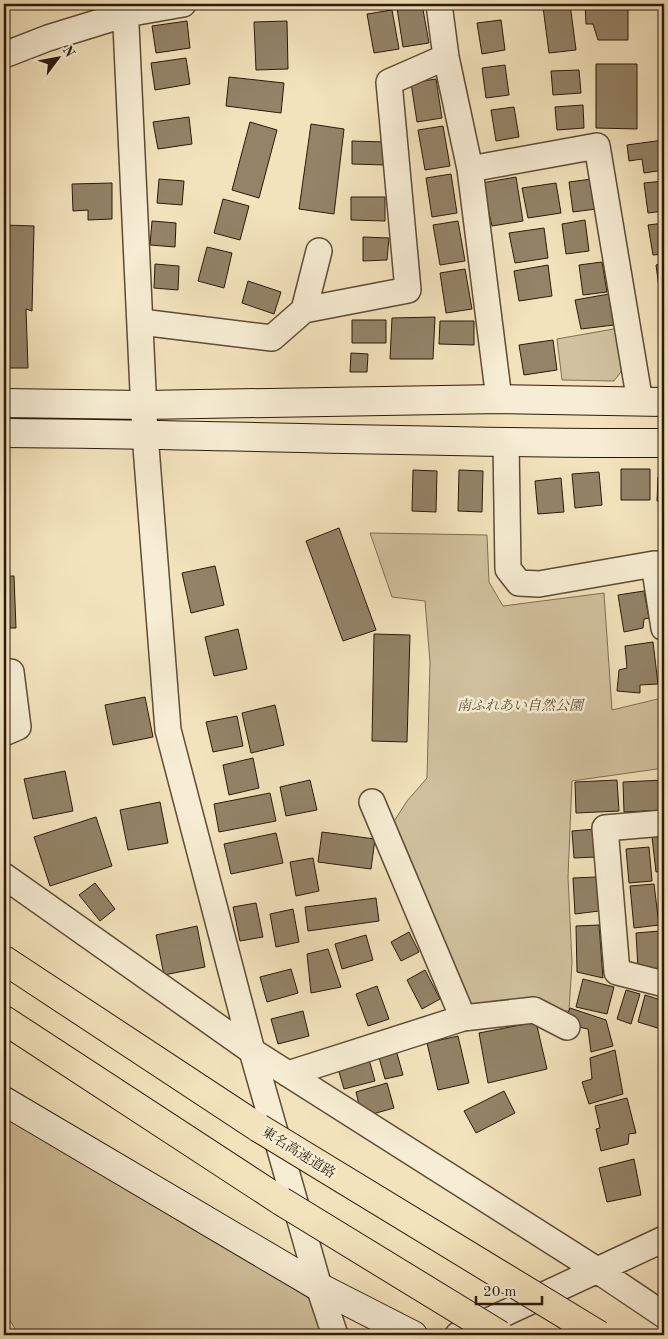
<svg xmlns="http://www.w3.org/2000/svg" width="668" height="1339" viewBox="0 0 668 1339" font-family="'Old Standard TT','Noto Serif JP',serif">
<rect width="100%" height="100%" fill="#f3e3bd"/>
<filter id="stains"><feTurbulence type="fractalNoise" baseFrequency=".004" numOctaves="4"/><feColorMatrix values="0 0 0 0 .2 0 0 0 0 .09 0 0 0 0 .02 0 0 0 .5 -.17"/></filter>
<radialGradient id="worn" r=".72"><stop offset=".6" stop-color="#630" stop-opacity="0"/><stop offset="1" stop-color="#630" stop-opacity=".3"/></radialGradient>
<!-- green -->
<path fill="#d1c19e" stroke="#7e6e54" d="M619 328 626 365 614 381 562 380 557 339Z
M370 533 487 535 489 582 503 606 604 593 612 710 662 698 664 768 572 781 568 877 572 963 569 1011 534 1010 463 1018 386 834 407 801 427 778 430 662 425 601 392 597Z
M4 1113 316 1295 321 1335H19L4 1311Z"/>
<!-- building -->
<path fill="#938367" stroke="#2b1a09" d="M422 4 429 43 403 47 397 8Z
M470 4H493L494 6 471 9Z
M570 4 576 50 549 53 543 7Z
M585 4H628V40H598L593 24H586Z
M392 10 399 49 374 53 367 14Z
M501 20 505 50 482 54 477 23Z
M187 21 190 48 156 53 152 26Z
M287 21 288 69 256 70 254 22Z
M186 58 190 84 155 90 151 63Z
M596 64H637V129L596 128Z
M505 65 509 95 486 98 482 68Z
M579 70 581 93 553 95 551 71Z
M229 77 284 83 281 113 226 106Z
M436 79 442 118 417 122 411 83Z
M583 105 584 128 557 130 555 107Z
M514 107 519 137 496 141 491 110Z
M189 117 192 144 158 149 153 122Z
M250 122 277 130 259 198 232 190Z
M311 124 344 129 334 214 299 209Z
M443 126 450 166 425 170 418 130Z
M663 140 664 170 644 173 642 159 629 161 627 145Z
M352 141 386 142V165L352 164Z
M451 174 457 213 432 217 426 178Z
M516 177 523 221 492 226 482 183Z
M159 179 184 181 182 205 157 203Z
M592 179 596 209 573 212 569 182Z
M664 181V211L648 213 644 183Z
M112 183V219L88 220V210L73 211 72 184Z
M556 183 561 213 528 218 522 188Z
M351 197H385V221L351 220Z
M223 199 249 206 240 240 214 233Z
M585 220 589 251 566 254 562 224Z
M152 221 176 223 175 247 150 245Z
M458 221 465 261 440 265 433 225Z
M664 223V254L653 255 648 225Z
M4 225 34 226 32 311 26 309 28 368H4Z
M544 228 548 258 515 263 509 233Z
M363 237 389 238 387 260 363 261Z
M207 247 232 253 224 288 198 281Z
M602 262 607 292 583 295 579 265Z
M664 263V294L660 295 656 265Z
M155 264 179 266 178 290 154 288Z
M548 265 552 296 519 301 514 271Z
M465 269 472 309 446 313 440 273Z
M248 281 281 292 274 314 242 303Z
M609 294 614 325 581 329 575 300Z
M661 306H664V331Z
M435 317 433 359H390L392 318Z
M352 320H386V343H352Z
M440 321H474V345L439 344Z
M553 340 557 370 524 375 519 345Z
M351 353 368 354 367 372H350Z
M621 469H650V500H621Z
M413 470 437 471 436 512 412 511Z
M459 470 483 471 482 512 458 511Z
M599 472 602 505 575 508 572 474Z
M4 473H5L9 614H4Z
M658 477H664V501H657Z
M561 478 564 512 538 514 535 481Z
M339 528 376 630 343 641 306 541Z
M215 566 224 605 191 613 182 573Z
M8 576H14L16 628H4V614H9Z
M644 591 649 618 644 619 643 628 624 632 618 595Z
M238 629 247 669 214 676 205 637Z
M374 634 410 635 407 742 372 741Z
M653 642 658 684 640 685V693L617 691 619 670 627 668 625 646Z
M145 697 153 737 113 745 105 705Z
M275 705 284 745 251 753 242 713Z
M237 716 243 746 213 752 206 722Z
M253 758 259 788 229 795 223 765Z
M65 771 73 811 33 819 24 779Z
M310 780 317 810 286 816 280 787Z
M617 780 619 811 576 813 575 782Z
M664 780V810L624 812 623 782Z
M270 793 276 821 219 832 214 804Z
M160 802 168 843 128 850 120 810Z
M96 817 112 866 50 886 34 837Z
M595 829 597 857 574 858 572 831Z
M322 832 375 839 371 869 318 862Z
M276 833 283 863 231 874 224 844Z
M664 836V871L656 872 652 837Z
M649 847 652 881 629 883 626 849Z
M313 858 319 891 296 896 290 862Z
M596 877 599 911 575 914 573 878Z
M95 883 115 909 100 921 79 895Z
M654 884 659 925 634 928 630 886Z
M376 898 379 921 308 931 305 907Z
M256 903 263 937 240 941 233 907Z
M293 909 299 942 276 947 270 914Z
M599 925 603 978 577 972 576 926Z
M197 926 205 967 164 975 156 935Z
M660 931 664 969H638L636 933Z
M409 932 419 952 401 961 391 942Z
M366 935 373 960 342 969 335 944Z
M328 949 341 987 311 993 307 954Z
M291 969 298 993 267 1002 260 977Z
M425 970 440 999 422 1009 407 980Z
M583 979 614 987 607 1014 576 1007Z
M377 986 389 1019 368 1026 356 994Z
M626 990 640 994 631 1024 617 1019Z
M645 995 664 1001V1030L638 1022Z
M570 1008 606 1020 613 1046 591 1052 588 1029 564 1024Z
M303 1011 309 1036 278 1044 271 1019Z
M536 1022 547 1069 488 1083 479 1033Z
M458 1036 469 1083 438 1090 427 1043Z
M396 1050 403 1075 385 1079 378 1054Z
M615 1050 623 1094 589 1104 582 1082 592 1079 590 1058Z
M368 1056 375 1081 344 1089 337 1065Z
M387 1083 394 1108 362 1117 356 1092Z
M504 1091 515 1113 476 1133 464 1111Z
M627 1098 636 1133 629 1134 628 1144 601 1151 596 1129 600 1128 595 1106Z
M634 1159 641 1195 607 1202 599 1168Z"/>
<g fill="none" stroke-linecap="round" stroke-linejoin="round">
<!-- street casing -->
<g stroke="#5d4c36" stroke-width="28">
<path id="street" d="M125 4 145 434 168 730 252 1051 319 1287 335 1335
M439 4 446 57 470 169 499 399
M4 55 48 38 126 14 183 4
M470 169 597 146 640 402
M304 310 408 290 389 82 446 57
M141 322 272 338 304 310 319 251
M506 443 508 569 519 583 539 584 654 564 664 565
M654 564 664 628
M4 733 18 727 11 672
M372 802 463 1018
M664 823 605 828 617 972 664 984
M4 876 252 1051 597 1270 664 1315
M288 1074 463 1018 534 1010 567 1027
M458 1335 664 1239"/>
</g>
<!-- secondary casing -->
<g stroke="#2b1a09" stroke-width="30">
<path id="secondary" d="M4 403 144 405 499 399 664 402
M4 433C224 434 444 444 664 443
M4 1101 319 1287 413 1335"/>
</g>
<!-- highway casing -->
<g stroke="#2b1a09" stroke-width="30">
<path id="highway" d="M4 960 259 1128
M4 1020 281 1201"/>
</g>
<!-- street -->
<use href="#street" stroke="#f7edd4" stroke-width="25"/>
<!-- secondary -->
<use href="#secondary" stroke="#f7edd4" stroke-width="28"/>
<!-- highway -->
<use href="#highway" stroke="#f3e3bd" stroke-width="28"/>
<!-- highway-bridge casing -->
<g stroke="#2b1a09" stroke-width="30" stroke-linecap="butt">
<path id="highway-bridge" d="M259 1128 599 1335
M281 1201 500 1335"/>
</g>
<!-- highway-bridge -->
<use href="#highway-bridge" stroke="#f3e3bd" stroke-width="28"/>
</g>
<g text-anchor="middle" stroke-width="5" stroke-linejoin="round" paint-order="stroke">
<!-- park labels -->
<g font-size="14" font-style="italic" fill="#5d4c36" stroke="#f7edd4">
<text x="520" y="710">南ふれあい自然公園</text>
</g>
<!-- street labels -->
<g font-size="14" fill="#2b1a09" stroke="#f7edd4">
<text transform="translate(299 1152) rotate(32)" y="5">東名高速道路</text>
</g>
</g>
<!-- margin -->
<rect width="668" height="1339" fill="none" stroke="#f3e3bd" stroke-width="20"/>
<rect x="5" y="5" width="658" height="1329" fill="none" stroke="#2b1a09" stroke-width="2.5"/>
<rect x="10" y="10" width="648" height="1319" fill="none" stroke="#2b1a09"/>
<!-- north arrow -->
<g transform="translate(58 58) rotate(58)" stroke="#f7edd4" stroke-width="4" paint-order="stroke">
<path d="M0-4L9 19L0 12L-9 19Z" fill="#2b1a09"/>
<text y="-8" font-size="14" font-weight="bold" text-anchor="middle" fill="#2b1a09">N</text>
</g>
<!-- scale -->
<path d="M476 1296v8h66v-8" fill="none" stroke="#2b1a09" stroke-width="2.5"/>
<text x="483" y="1296" font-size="15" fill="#2b1a09" stroke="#f7edd4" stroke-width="4" paint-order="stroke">20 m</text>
<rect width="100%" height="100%" filter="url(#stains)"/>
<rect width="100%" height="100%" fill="url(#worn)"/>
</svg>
